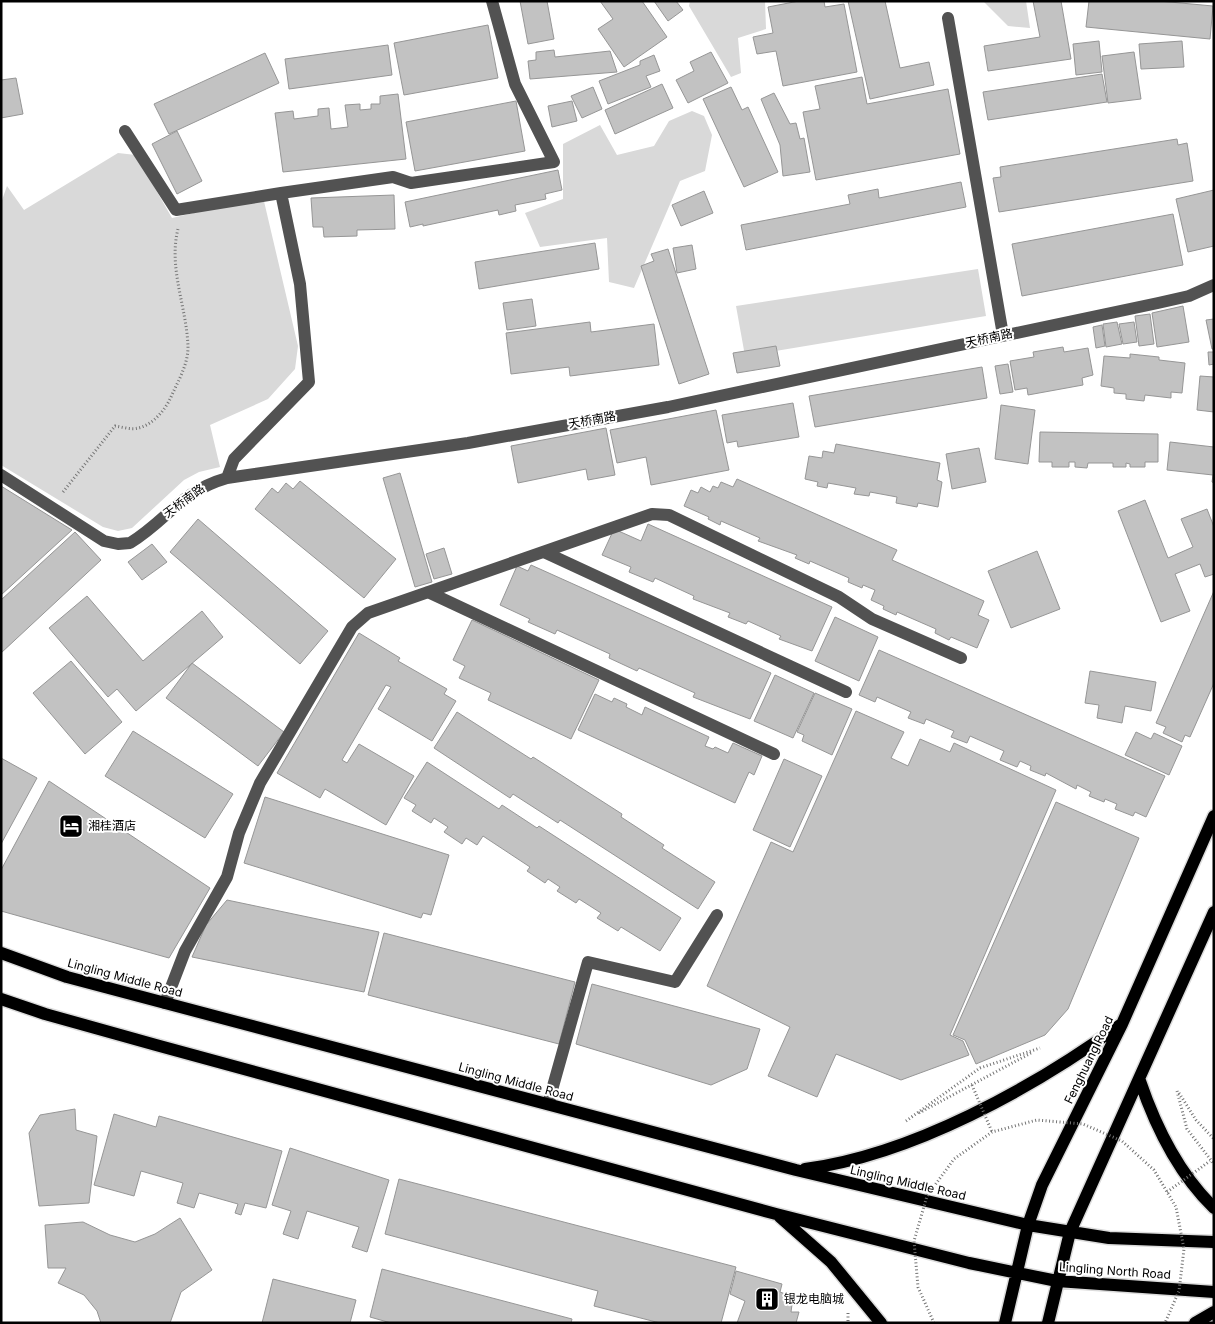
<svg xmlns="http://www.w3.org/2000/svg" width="1215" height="1324" viewBox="0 0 1215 1324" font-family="Inter,'Noto Sans SC',sans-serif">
<rect width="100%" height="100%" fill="#fff"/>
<!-- green -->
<path fill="#d9d9d9" d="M690 1H765L766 29 738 38 741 73 731 77 689 6Z
M983 1H1026L1030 28 1008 26Z
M692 111 704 116 712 135 705 171 680 181 634 288 609 282 607 238 540 247 525 213 563 199V144L600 125 617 155 654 146 669 121Z
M118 153 136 155 172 218 263 197 298 346 295 369 268 399 210 425 220 467 199 472 184 480 132 528 118 531 103 527 1 465V203L7 186 24 210Z
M978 269 986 316 745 356 736 306Z"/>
<!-- building -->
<path fill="#c2c2c2" stroke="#969696" d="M520 1H547L554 39 528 44Z
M600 1H642L667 37 624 67 598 29 613 19Z
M654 1H676L683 10 668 21Z
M799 1H824L825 7 844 4 857 72 783 86 776 51 757 54 753 37 773 33 768 7Z
M848 1H885L900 68 929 62 934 85 870 99Z
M1033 1H1061L1071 59 988 71 984 46 1040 37Z
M1089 1H1159L1213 6 1210 39 1086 27Z
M488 25 498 78 404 95 394 43Z
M1099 41 1102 72 1076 75 1073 44Z
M1182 41 1184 67 1141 69 1139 44Z
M388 45 392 75 289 89 285 59Z
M554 50 555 57 610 51 617 72 530 79 528 61 536 60V52Z
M711 52 728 83 688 103 676 80 694 71 690 62Z
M1134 52 1141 99 1108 103 1102 56Z
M265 53 279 83 169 134 154 104Z
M654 55 660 71 646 76 651 87 608 104 599 81 640 65V61Z
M1102 74 1107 102 988 120 983 92Z
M862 77 867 104 948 89 960 154 816 180 803 112 820 109 815 86Z
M16 78 23 114 1 118V80Z
M662 84 673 108 615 134 605 110Z
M593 87 602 109 582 118 571 96Z
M731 87 742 110 748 107 778 172 744 187 703 99Z
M774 93 790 124 796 123 800 139 804 138 810 172 783 176 780 145 761 99Z
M398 94 406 159 283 172 275 113 293 111 294 119 318 116V109L329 108 331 129 348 127 345 105 360 104V110L371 109V104H380V96Z
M516 101 525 151 415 171 406 122Z
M572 101 577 121 552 127 548 106Z
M177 131 202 181 177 194 152 144Z
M1177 139 1178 145 1187 143 1193 181 999 212 993 178 1001 177 1000 167Z
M558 170 562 190 545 194 546 199 515 205 516 211 499 215 498 210 423 226V224L410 227 405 202Z
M961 182 966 207 746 250 741 225 850 204 848 195 878 189 879 198Z
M1214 190V246L1188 252 1176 199Z
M704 191 713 213 681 226 672 205Z
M394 195 395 229 357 230V236L324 237 323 227H313L311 198Z
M1173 214 1183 265 1022 296 1012 244Z
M595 243 599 269 479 289 475 262Z
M692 245 696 269 677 273 673 248Z
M668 249 709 374 679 384 641 266 654 261 651 254Z
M532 299 536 326 507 330 503 303Z
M1183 306 1189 342 1157 347 1152 313Z
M1150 314 1154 344 1139 346 1135 316Z
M1214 319V349H1212L1206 320Z
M590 322 591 332 654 324 659 365 570 376 569 367 511 374 506 333Z
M1117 322 1122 344 1106 347 1103 324Z
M1134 322 1137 342 1123 344 1119 324Z
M1102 325 1105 346 1096 348 1093 327Z
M776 346 780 366 737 373 733 353Z
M1063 347 1064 352 1088 348 1093 375 1082 378 1083 385 1028 395 1027 388 1015 390 1010 361 1034 357 1033 352Z
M1208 352H1214V364L1209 365Z
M1130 354 1159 357V360L1185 363 1182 393 1171 392V398L1145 395 1144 401 1126 399V394L1114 393V388L1101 386 1104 356 1130 358Z
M1008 364 1013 392 1000 394 995 366Z
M982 367 987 398 815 427 809 396Z
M1200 376 1214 377V412L1197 410Z
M793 403 799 437 738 447 737 441 727 443 722 415Z
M1001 405 1035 410 1028 464 995 459Z
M716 410 729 470 651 485 646 457 617 463 610 430Z
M606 428 615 475 588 480 586 469 518 483 511 446Z
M1040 432 1158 434V462H1145V467H1130V464L1126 463V467H1113V463H1088L1087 468 1075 467V462H1069V467H1052V462H1039Z
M1170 442 1214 447V483L1212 482 1213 475 1167 470Z
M836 444 940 463 937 480 942 482 938 507 918 503 917 507 896 503 897 497 870 492 869 496 854 494 856 488 828 483 827 488 817 486 818 482 805 479 809 456 822 458 823 451 834 453Z
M979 448 986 482 952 489 946 454Z
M400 473 432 582 415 587 383 478Z
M737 479 897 550 892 560 984 601 978 615 989 620 977 648 951 637 949 640 935 633 936 629 897 612 896 615 883 609 884 606 871 600 875 590 863 585 862 588 848 582 849 578 810 561 809 564 795 558 797 555 758 541 760 538 721 521 720 525 708 519 709 517 684 506 691 490 698 493 701 487 710 492 713 486 718 488 721 482 733 487Z
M300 481 396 559 364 598 255 509 272 488 278 493 286 483 293 489Z
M1 486 72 530 1 595Z
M1145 500 1168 558 1193 547 1181 519 1207 509 1214 527V574L1205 577 1200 564 1175 574 1190 611 1161 622 1118 511Z
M198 519 328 631 300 664 170 552Z
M648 524 832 607 812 651 779 639 781 636 748 621 746 624 728 617 730 613 693 599 694 596 655 578 653 582 629 572 631 567 602 555 614 529 641 541Z
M75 532 101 560 1 653V600Z
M152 544 167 562 142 580 128 562Z
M444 548 452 574 434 579 426 554Z
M1037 551 1060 609 1011 628 988 571Z
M531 565 771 673 750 719 693 697 695 693 639 668 637 671 609 658 610 654 557 630 555 634 528 622 530 619 500 605 517 566 528 571Z
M1214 591V683L1190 737 1185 735 1182 742 1163 733 1166 727 1156 723Z
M87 596 143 661 202 611 223 637 136 711 117 689 108 697 49 628Z
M835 617 878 637 859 681 815 661Z
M472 620 599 680 571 739 488 700 491 693 459 678 465 666 453 660Z
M359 633 400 658 398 661 447 689 444 694 456 701 432 741 378 709 391 687 386 685 342 760 347 763 359 744 414 776 386 825 325 789 320 798 277 773Z
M879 650 1165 776 1146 817 1135 812 1133 816 1115 809 1117 804 1105 799 1104 802 1089 796 1091 792 1077 785 1076 789 1046 773 1045 776 1030 770 1031 766 1020 761 1017 767 1000 760 1004 751 970 736 967 743 951 737 954 731 926 719 924 724 908 718 911 712 877 697 875 702 859 695Z
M71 661 122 722 85 754 33 693Z
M192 663 284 732 258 766 166 698Z
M1090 671 1156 682 1151 711 1125 706 1122 723 1097 718 1099 705 1085 703Z
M775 675 814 693 793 738 754 721Z
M815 693 852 709 832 755 802 741 804 735 797 732Z
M595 694 612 702 614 698 627 704 626 707 642 715 645 707 709 737 705 746 713 749 715 747 728 753 733 743 762 756 754 775 749 772 735 803 578 730Z
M856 711 904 732 891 758 908 766 920 739 950 752 954 743 1056 790 950 1035 963 1041 969 1055 901 1080 836 1054 817 1097 768 1076 790 1027 707 986 771 842 793 852Z
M457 712 531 759 533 757 622 814 621 817 664 845 662 848 715 882 698 909 560 820 558 823 513 794 510 798 434 748Z
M133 731 233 794 205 838 105 776Z
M1136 732 1151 739 1154 733 1182 746 1169 775 1125 755Z
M1 758 37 778 1 844Z
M784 759 822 776 790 847 753 830Z
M427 762 499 809 502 805 537 828 539 826 681 918 660 951 621 927 618 931 597 918 601 913 579 899 576 903 557 891 560 887 548 879 545 883 527 871 530 867 483 836 477 845 466 838 462 844 444 832 448 827 434 818 431 823 412 811 416 805 404 798Z
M49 781 210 888 169 958 1 911V870Z
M265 797 449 855 431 915 423 913 421 918 244 863Z
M1056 802 1139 838 1068 1009 1045 1035 976 1064 965 1040 953 1035Z
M227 900 379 932 364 992 192 957 206 925Z
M384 933 575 982 559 1044 368 995Z
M592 984 760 1029 747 1069 711 1085 576 1044Z
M75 1109 76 1130 97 1136 89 1203 39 1206 29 1133 40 1115Z
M114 1114 156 1127 159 1116 282 1151 266 1208 245 1203 241 1215 235 1213 238 1204 199 1193 194 1208 177 1203 183 1183 141 1171 134 1196 94 1185Z
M290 1148 389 1180 367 1252 352 1247 359 1227 307 1211 298 1239 283 1234 291 1211 272 1205Z
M399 1179 736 1267 721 1323H660L594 1306 598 1291 385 1234Z
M180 1218 212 1270 181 1292 170 1323H101L97 1311 84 1295 58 1283 66 1268H48L45 1225 83 1222 110 1235 135 1242 155 1234Z
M382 1269 572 1319 571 1323H391L370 1317Z
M736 1271 782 1284 780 1292 793 1297 791 1312H799L796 1323H737L745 1301 730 1294Z
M273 1279 356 1300 350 1323H262Z"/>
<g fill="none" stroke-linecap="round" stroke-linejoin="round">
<!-- major casing -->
<g stroke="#dbdbdb" stroke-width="15">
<path id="major" d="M1 953 67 977 796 1170 1028 1225 1109 1238 1214 1242
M1 999 45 1014 156 1045 776 1214 969 1263 1057 1281 1214 1292
M1140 1081C1156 1128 1178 1173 1214 1208
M805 1169C912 1155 1033 1088 1120 1025
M780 1217 831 1262 881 1323
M1005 1323 1028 1225 1042 1185 1122 1024 1214 816
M1048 1323 1070 1232 1214 912
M1195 1323 1214 1312"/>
</g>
<!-- path -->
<path stroke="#747474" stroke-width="3" stroke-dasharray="1 2.5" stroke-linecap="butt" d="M63 492 115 426C122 427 132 430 138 428 153 425 165 410 171 397 178 381 188 365 188 347 187 308 168 268 178 229
M1177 1091 1187 1129 1214 1164
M1179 1093 1196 1120 1214 1139
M919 1113 1031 1053
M906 1121 980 1068 1040 1048
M848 1313V1323"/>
<!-- minor -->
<path stroke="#525252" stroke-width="12" d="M948 18 1003 335
M125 131 176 210 281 193
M1 475 104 541 118 544 130 543C169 519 179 492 227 478L468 443 668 407 1158 303 1189 296 1214 285
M227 478 234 459 309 382 300 284 281 193 393 177 411 183 554 162 515 84 492 1
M544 552 846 692
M428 592 774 754
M165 1003 185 951 227 877 239 833 260 783 352 627 368 613 652 514 669 515 839 597 872 619 961 658
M548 1104 588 962 675 982 717 915"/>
<!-- major -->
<use href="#major" stroke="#000" stroke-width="12"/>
<!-- path-bridge -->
<path stroke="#747474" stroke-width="3" stroke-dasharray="1 2.5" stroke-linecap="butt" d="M972 1085 992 1132
M1167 1192 1210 1161
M934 1323 918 1287 914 1241 927 1196 954 1159 992 1132 1037 1120 1083 1124 1122 1141 1154 1170 1176 1207 1184 1249 1179 1291 1165 1323"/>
</g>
<!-- icons -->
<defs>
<g id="hotel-square" transform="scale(1.25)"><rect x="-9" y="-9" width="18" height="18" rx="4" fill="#000" stroke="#fff"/><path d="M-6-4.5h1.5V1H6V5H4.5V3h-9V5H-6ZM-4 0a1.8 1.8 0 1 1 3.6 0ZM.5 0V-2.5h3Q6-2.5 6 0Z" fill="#fff"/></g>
<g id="building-square" transform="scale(1.25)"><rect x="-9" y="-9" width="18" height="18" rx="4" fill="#000" stroke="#fff"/><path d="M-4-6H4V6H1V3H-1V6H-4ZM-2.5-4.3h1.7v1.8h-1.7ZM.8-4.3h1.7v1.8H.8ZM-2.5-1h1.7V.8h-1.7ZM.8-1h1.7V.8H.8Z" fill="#fff"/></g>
</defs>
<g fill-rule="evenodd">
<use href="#hotel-square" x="71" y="826"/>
<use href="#building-square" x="767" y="1299"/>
</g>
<g text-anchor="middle" stroke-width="4" stroke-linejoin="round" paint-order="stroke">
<!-- street labels -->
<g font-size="12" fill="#000" stroke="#fff">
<text transform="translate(989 338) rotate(-12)" y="4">天桥南路</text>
<text transform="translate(592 420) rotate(-10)" y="4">天桥南路</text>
<text transform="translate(184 501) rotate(-36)" y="4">天桥南路</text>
<text transform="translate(125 978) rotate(15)" y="4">Lingling Middle Road</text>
<text transform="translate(1089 1060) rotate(-64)" y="4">Fenghuang Road</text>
<text transform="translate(516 1082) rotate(15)" y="4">Lingling Middle Road</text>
<text transform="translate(908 1183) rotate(13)" y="4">Lingling Middle Road</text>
<text transform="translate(1115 1271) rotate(4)" y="4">Lingling North Road</text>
</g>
<!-- poi labels -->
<g font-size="12" fill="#000" stroke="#fff" text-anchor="start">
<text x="88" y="830">湘桂酒店</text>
<text x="784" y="1303">银龙电脑城</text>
</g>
</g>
<!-- border -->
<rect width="1215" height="1324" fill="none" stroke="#000000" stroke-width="5"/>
</svg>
